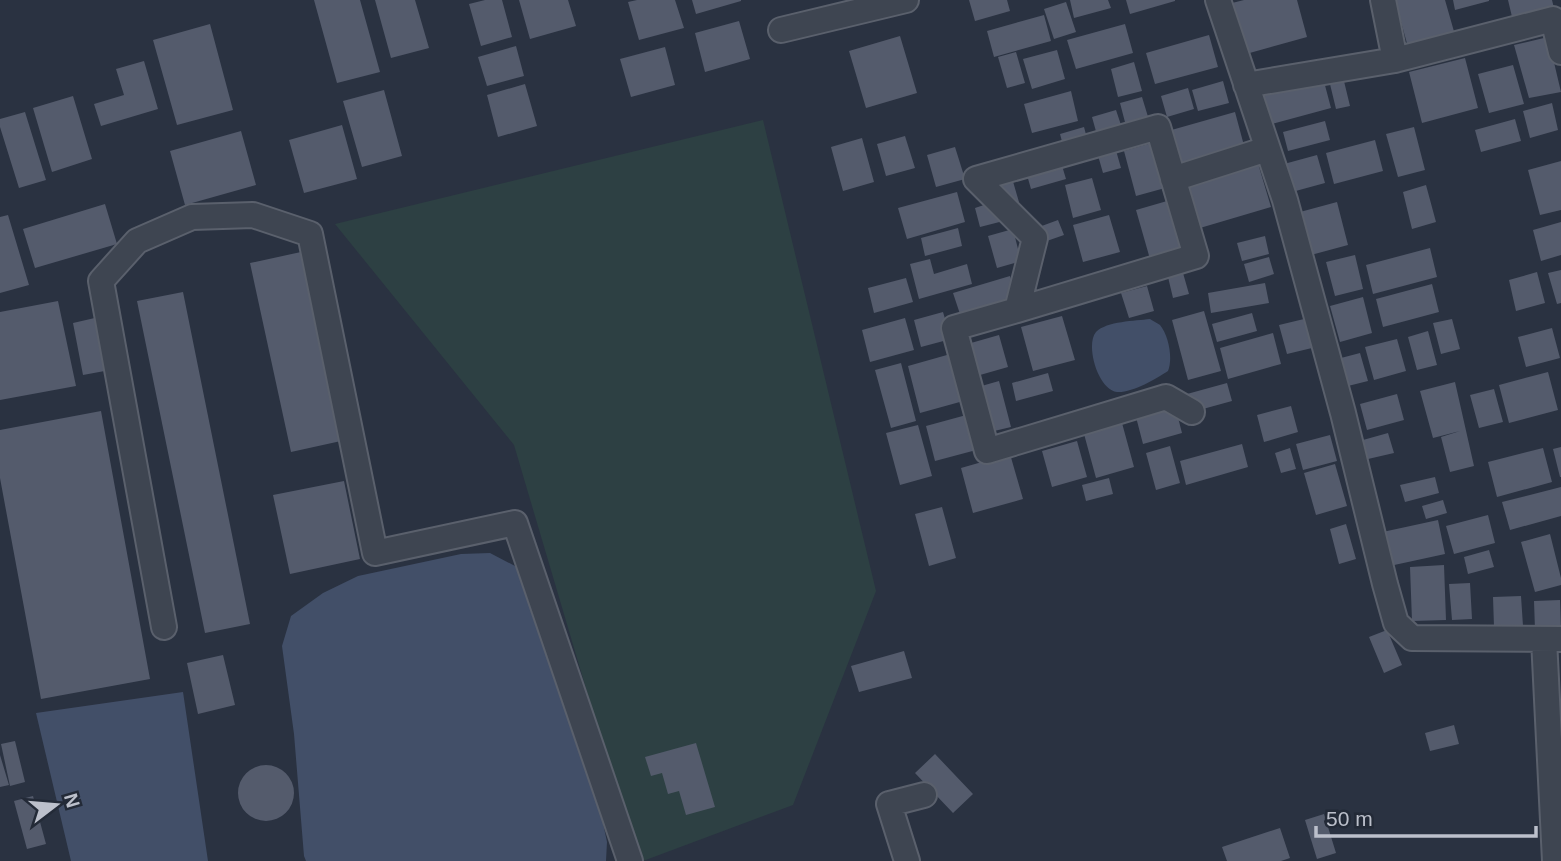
<svg xmlns="http://www.w3.org/2000/svg" width="1561" height="861" viewBox="0 0 1561 861" font-family="Arial,sans-serif">
<rect width="100%" height="100%" fill="#2a3241"/>
<!-- green -->
<path fill="#2d4043" d="M763 120 876 591 793 805 643 861H637L514 445 335 224Z"/>
<!-- water -->
<path fill="#424f68" d="M1150 319C1153 321 1157 323 1160 325 1169 336 1173 359 1168 371 1156 379 1132 393 1117 392 1098 390 1085 345 1096 332 1107 321 1135 321 1150 319Z
M490 553 515 566 545 606 596 790 607 842 606 861H306L304 856 294 734 282 646 291 616 323 593 358 576 461 554Z
M183 692 208 861H71L36 713Z"/>
<!-- building -->
<path fill="#545b6c" d="M314 0H360L380 72 337 83Z
M375 0H415L429 48 391 58Z
M485 0H502L512 37 481 46 469 4Z
M519 0H568L576 26 530 39Z
M637 0H675L684 28 639 40 628 2Z
M692 0H741V1L696 14Z
M969 0H1007L1010 11 975 21Z
M1070 0H1108L1111 8 1074 18Z
M1126 0H1175V1L1130 14Z
M1244 0H1297L1307 37 1246 54 1232 3Z
M1395 0H1445L1455 35 1408 47Z
M1453 0H1489V1L1455 10Z
M1508 0H1552L1555 12 1513 21Z
M1066 2 1076 32 1054 39 1044 9Z
M1044 15 1051 41 994 57 987 31Z
M739 21 750 59 705 72 695 33Z
M210 24 233 110 177 125 153 40Z
M1125 24 1133 53 1076 69 1067 40Z
M1209 35 1218 67 1155 84 1146 53Z
M900 36 917 93 866 108 849 51Z
M1548 37 1561 92 1529 98 1514 45Z
M516 46 524 76 487 86 478 57Z
M665 47 675 85 631 97 620 59Z
M1057 50 1065 79 1032 89 1023 59Z
M1016 52 1025 83 1007 88 998 57Z
M1465 58 1478 108 1422 123 1409 72Z
M144 61 158 109 101 126 94 104 124 95 116 69Z
M1134 62 1142 91 1118 97 1111 69Z
M1513 65 1524 104 1489 113 1478 74Z
M1322 74 1331 108 1268 125 1259 90Z
M1343 77 1350 106 1336 109 1329 80Z
M1223 81 1229 103 1198 111 1192 90Z
M525 84 537 126 498 137 487 95Z
M1188 88 1194 109 1167 117 1161 96Z
M384 90 402 156 362 167 343 101Z
M1071 91 1078 121 1032 133 1024 104Z
M73 96 92 159 52 172 33 108Z
M1142 97 1149 120 1126 126 1120 103Z
M1552 103 1558 130 1530 138 1523 111Z
M1116 110 1122 128 1097 135 1092 117Z
M25 112 46 180 19 188 0 127V119Z
M1235 112 1246 153 1179 171 1168 131Z
M1515 119 1521 141 1481 152 1475 130Z
M1325 121 1330 140 1288 151 1283 132Z
M342 125 357 179 304 193 289 140Z
M1084 127 1092 157 1068 164 1060 134Z
M1414 127 1425 170 1398 177 1386 134Z
M241 131 256 185 185 205 170 151Z
M905 136 915 168 886 176 877 144Z
M862 138 874 182 843 191 831 147Z
M1375 140 1383 171 1334 184 1326 153Z
M1152 143 1165 188 1136 196 1124 151Z
M955 147 965 179 936 187 927 155Z
M1115 147 1121 168 1103 173 1097 152Z
M1317 155 1325 183 1292 192 1284 164Z
M1060 159 1066 179 1031 189 1025 168Z
M1257 160 1271 207 1200 228 1186 181Z
M1561 161V210L1540 215 1528 170Z
M1012 178 1023 216 980 227 975 208 990 203 986 186Z
M1092 178 1101 210 1073 218 1065 185Z
M1426 185 1436 222 1412 229 1403 192Z
M957 192 965 222 907 239 898 208Z
M1174 199 1188 249 1150 259 1136 210Z
M1337 202 1348 245 1311 255 1300 212Z
M105 204 117 244 35 268 23 229Z
M8 215 29 285 0 293V217Z
M1109 215 1120 252 1083 262 1073 225Z
M1058 220 1064 235 1044 242 1039 227Z
M1561 222V255L1541 261 1533 230Z
M958 228 962 246 925 256 921 238Z
M1013 229 1021 261 997 268 988 236Z
M1265 236 1269 254 1242 261 1237 243Z
M1430 248 1437 277 1373 294 1366 265Z
M301 252 341 441 291 452 250 263Z
M1355 255 1363 289 1335 296 1326 262Z
M1269 257 1274 274 1249 282 1244 264Z
M930 259 934 274 967 264 972 284 919 299 910 264Z
M1561 270V303L1557 304 1548 273Z
M1537 272 1545 303 1516 311 1509 280Z
M1183 273 1189 294 1173 298 1168 277Z
M1010 276 1018 301 961 317 953 293Z
M906 278 913 302 874 313 868 288Z
M1265 283 1269 303 1211 313 1208 293Z
M1432 284 1439 312 1383 327 1376 299Z
M1147 286 1154 311 1129 318 1121 293Z
M183 292 250 624 205 633 137 301Z
M1363 297 1372 333 1340 342 1330 306Z
M58 301 76 386 0 400V312Z
M1204 311 1221 371 1188 380 1172 320Z
M943 312 951 339 921 347 914 320Z
M1252 313 1257 331 1217 342 1212 324Z
M1062 316 1075 360 1033 371 1021 327Z
M99 317 110 370 83 375 73 323Z
M905 318 914 350 870 362 862 330Z
M1304 319 1312 348 1287 354 1279 325Z
M1452 319 1460 349 1441 354 1433 323Z
M1552 328 1560 358 1526 367 1518 337Z
M1428 331 1437 365 1417 370 1408 337Z
M1273 333 1281 364 1228 379 1220 348Z
M999 335 1008 367 980 375 971 343Z
M1397 339 1406 371 1374 380 1365 347Z
M954 353 967 400 920 413 908 366Z
M1360 353 1368 381 1348 386 1341 358Z
M901 363 916 421 891 428 875 370Z
M1548 372 1558 410 1509 423 1499 385Z
M1048 373 1053 391 1016 401 1012 383Z
M999 381 1011 427 990 432 978 387Z
M1455 382 1474 466 1450 472 1441 437 1460 431 1433 438 1420 391Z
M1227 383 1232 401 1192 412 1187 394Z
M1494 389 1503 422 1479 428 1470 395Z
M1397 394 1404 420 1367 430 1360 404Z
M1175 406 1182 433 1143 444 1136 417Z
M1291 406 1298 432 1264 442 1257 415Z
M101 411 150 679 41 699 0 478V430Z
M970 414 980 449 935 461 926 426Z
M1122 423 1134 467 1096 478 1084 434Z
M918 425 932 476 900 485 886 433Z
M1388 433 1394 453 1368 459 1363 440Z
M1330 435 1337 461 1303 470 1296 444Z
M1077 441 1087 477 1052 487 1042 451Z
M1242 444 1248 467 1186 485 1180 461Z
M1170 446 1180 483 1156 490 1146 453Z
M1561 447V477H1560L1553 449Z
M1290 448 1296 469 1281 473 1275 453Z
M1543 448 1552 482 1497 497 1488 462Z
M1010 454 1023 499 973 513 961 468Z
M1335 464 1347 506 1316 515 1304 473Z
M1435 477 1439 493 1405 502 1400 485Z
M1109 478 1113 494 1086 501 1082 485Z
M344 481 360 559 290 574 273 495Z
M1561 487V516L1510 530 1502 502Z
M1443 500 1447 513 1426 519 1422 506Z
M942 507 956 558 929 566 915 514Z
M1488 515 1495 543 1454 554 1446 526Z
M1438 520 1445 554 1385 567 1378 533Z
M1346 524 1356 559 1339 564 1330 529Z
M1550 534 1561 578V585L1535 592 1521 542Z
M1489 550 1494 567 1468 574 1464 557Z
M1444 565 1446 620 1412 621 1410 567Z
M1470 583 1472 619 1452 620 1449 584Z
M1521 596 1523 626 1494 627 1493 597Z
M1560 600 1561 630H1535L1534 601Z
M1387 630 1402 665 1384 673 1369 637Z
M904 651 912 678 859 692 851 666Z
M223 655 235 705 198 714 187 663Z
M1454 725 1459 744 1430 751 1425 733Z
M15 741 25 782 10 786 1 744Z
M696 743 715 807 686 815 679 791 668 794 662 773 651 776 645 757Z
M935 754 973 794 953 813 915 773Z
M0 755 9 785 0 787Z
M238 793a28 28 0 1 1 56 0a28 28 0 1 1-56 0Z
M33 796 46 844 27 849 14 801Z
M1324 814 1336 853 1317 859 1305 820Z
M1280 828 1290 858 1281 861H1227L1222 847Z"/>
<g fill="none" stroke-linecap="round" stroke-linejoin="round">
<!-- street casing -->
<g stroke="#5a606c" stroke-width="28">
<path id="street" d="M1218 0 1285 200 1343 413 1385 584 1396 623 1412 638 1561 639
M1383 0 1395 60
M781 30 906 0
M1246 85 1395 60 1553 19 1561 52
M1173 179 1267 149
M1017 310 1035 238 976 179 1158 127 1196 256 1017 310 954 328 987 451 1166 397 1192 412
M164 627 101 281 137 241 192 217 253 215 310 234 375 553 515 523 630 861
M1544 639 1555 861
M907 861 889 804 924 795"/>
</g>
<!-- street -->
<use href="#street" stroke="#3e4551" stroke-width="24"/>
</g>
<!-- north arrow -->
<g transform="translate(56 805) rotate(74)" stroke="#232a37" stroke-width="5" paint-order="stroke">
<path d="M0-5L12 26L0 18L-12 26Z" fill="#bcc0cb"/>
<text y="-10" font-size="19" font-weight="bold" text-anchor="middle" fill="#bcc0cb">N</text>
</g>
<!-- scale -->
<path d="M1316 826v10h220v-10" fill="none" stroke="#bcc0cb" stroke-width="3.5"/>
<text x="1326" y="826" font-size="21" fill="#bcc0cb" stroke="#232a37" stroke-width="5" paint-order="stroke">50 m</text>
</svg>
